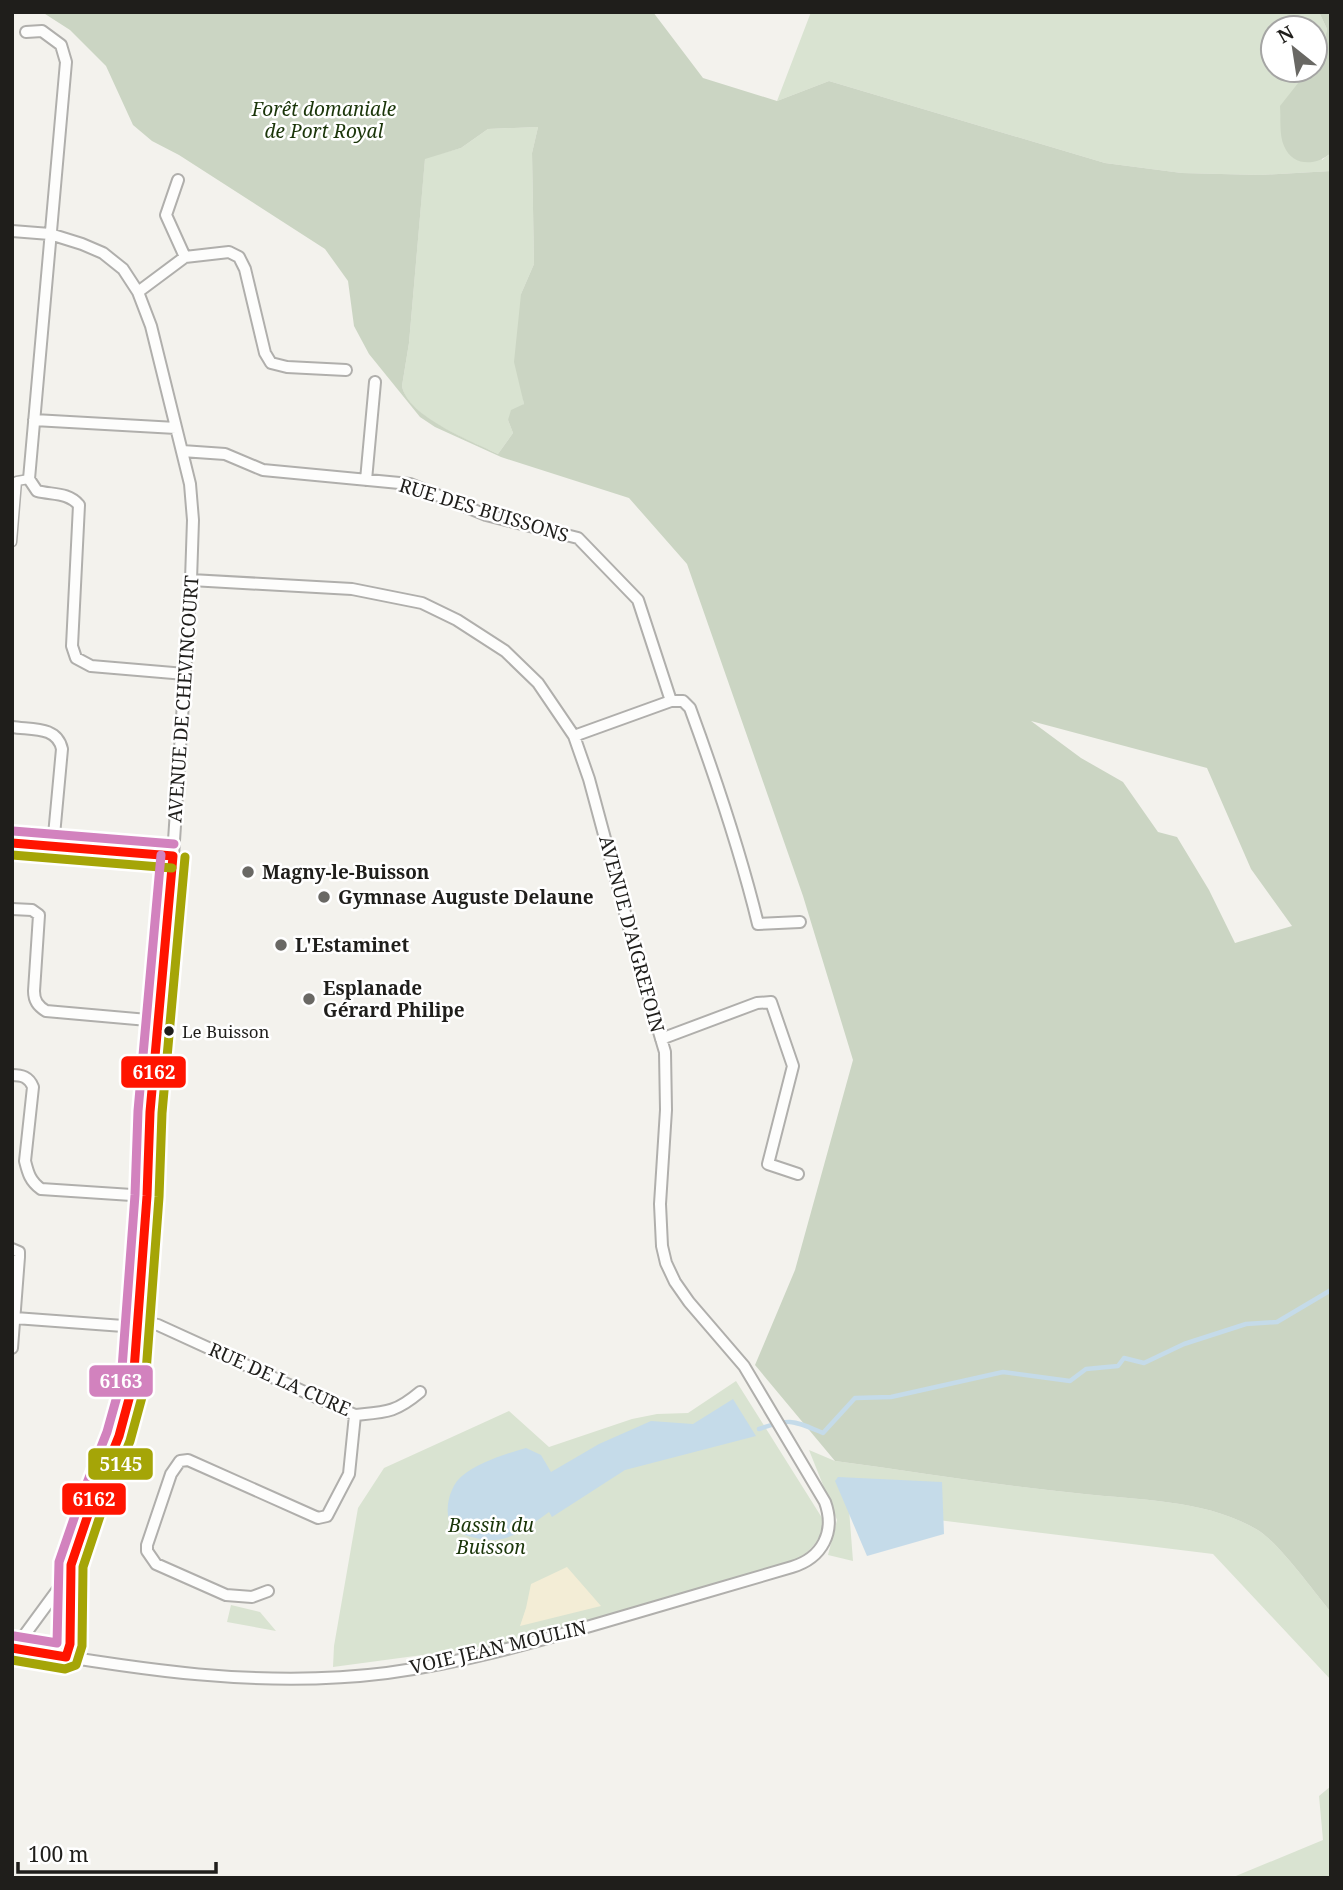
<svg xmlns="http://www.w3.org/2000/svg" width="1343" height="1890" viewBox="0 0 1343 1890" font-family="'Noto Serif',serif">
<rect width="100%" height="100%" fill="#f3f2ed"/>
<!-- green -->
<path fill="#d9e3d1" d="M811 12H1319L1327 29 1320 63 1315 66V28H1273V70H1310L1306 73 1322 160 1331 153V171L1260 175 1182 173 1105 163 829 81 777 101Z
M538 127 532 153 534 264 521 294V386L524 404 508 420 513 433 498 454C472 441 408 418 402 386L409 343 425 158 461 148 488 129Z
M736 1381 824 1521C821 1542 809 1553 790 1563L504 1644 333 1667 334 1646 358 1508 384 1468 509 1411 549 1447 632 1419 657 1414 688 1413Z
M809 1450 835 1461C918 1472 1001 1486 1084 1494 1139 1500 1207 1500 1256 1529 1278 1541 1313 1591 1331 1612V1680L1213 1554 849 1509 853 1561 828 1555 837 1520Z
M231 1605 260 1612 276 1631 227 1622Z
M1331 1786V1878H1231L1323 1840 1319 1796Z"/>
<!-- forest -->
<path fill="#cbd5c3" fill-rule="evenodd" d="M42 12H653L703 78 777 101 829 81 1105 163 1182 173 1260 175 1331 171V1612C1313 1591 1278 1541 1256 1529 1207 1500 1139 1500 1084 1494 1001 1486 918 1472 835 1461L755 1365 795 1270 853 1060 803 896 687 564 629 498 501 457 435 427 420 417 369 354 354 326 348 281 325 249 179 155 152 141 133 125 106 66 70 30ZM538 127 532 153 534 264 521 294 514 362 524 404 511 410 508 420 513 433 498 454C472 441 408 417 402 386L409 343 425 159 461 148 488 129ZM1031 721 1207 768 1251 869 1292 926 1235 943 1209 890 1177 837 1158 832 1123 782 1081 758Z
M1319 12H1331V153C1316 166 1293 167 1284 146 1279 135 1281 118 1280 106L1306 73 1315 70V66L1320 63 1327 29Z"/>
<!-- sand -->
<path fill="#f3edd6" d="M567 1567 601 1606 520 1626 526 1608 531 1584Z"/>
<!-- water -->
<path fill="#c5dbe9" d="M733 1399 756 1436 625 1470 552 1517 549 1512C535 1522 519 1535 502 1539 489 1542 465 1538 455 1529 441 1517 449 1486 462 1476 477 1463 508 1453 526 1448L541 1455 551 1472 599 1444 651 1421 693 1424Z
M838 1477 942 1482 944 1534 867 1556 835 1481Z"/>
<g fill="none" stroke-linecap="round" stroke-linejoin="round">
<!-- stream -->
<path stroke="#c5dbe9" stroke-width="4.5" d="M759 1429C791 1418 792 1420 823 1433L855 1398 891 1397 1003 1372 1070 1381 1086 1369 1118 1366 1124 1358 1144 1363 1184 1344 1246 1324 1277 1322 1331 1290"/>
<!-- pedestrian casing -->
<g stroke="#b0afac" stroke-width="11">
<path id="pedestrian" d="M12 542 17 481 29 479"/>
</g>
<!-- minor casing -->
<g stroke="#b0afac" stroke-width="14">
<path id="minor" d="M26 32 42 31 61 45 66 62 29 479 37 491C52 495 68 492 79 505L72 646 76 658 91 666 185 674
M178 180 166 215 185 257
M12 231 50 234 82 244 103 253 123 269 138 292 151 326 190 484 193 520 191 580 173 856 150 1112 147 1196 133 1384 119 1436 91 1506 71 1565 59 1588 23 1637 12 1643
M138 292 185 257 229 252 239 257 245 269 265 353 271 363 287 367 346 370
M34 420 176 428
M182 451 225 454 263 470 410 484 486 515 578 538 638 600 671 701
M366 480 375 382
M12 727C32 730 57 726 62 749L53 846
M574 736 671 701H683L690 708C716 779 740 850 758 924L800 922
M12 843 173 856
M12 909 32 910 39 915 34 991C34 1001 38 1006 46 1011L159 1021
M661 1039 757 1003 771 1002 793 1066 768 1164 798 1174
M12 1075C22 1075 29 1077 33 1087L25 1161C28 1173 30 1181 41 1189L147 1196
M12 1249 19 1252V1257L12 1348
M15 1318 137 1327
M138 1321 158 1325 355 1415C386 1412 395 1413 420 1392
M268 1591 252 1597 226 1595 156 1564 147 1551V1545L171 1474 180 1461 188 1460 318 1518 327 1516 349 1474 355 1415
M12 1648C136 1669 260 1689 387 1673 461 1663 532 1643 604 1622 667 1604 729 1585 792 1567 822 1558 836 1532 825 1502L744 1366 689 1302 675 1282 666 1263 662 1246 660 1204 666 1110 665 1052 638 961 589 779 574 736 538 683 505 651 457 620 422 603 352 589 191 580
M66 1657 70 1644 71 1566"/>
</g>
<!-- pedestrian -->
<use href="#pedestrian" stroke="#fdfdfc" stroke-width="8"/>
<!-- minor -->
<use href="#minor" stroke="#fdfdfc" stroke-width="10"/>
<!-- bus-1 casing -->
<g stroke="#fff" stroke-width="14">
<path id="bus-1" d="M12 843 173 856
M12 1648 66 1657 70 1644 71 1565 91 1506 119 1436 133 1384 147 1196 150 1112 173 856"/>
</g>
<!-- bus-2 casing -->
<g stroke="#fff" stroke-width="14">
<path id="bus-2" d="M12 855 172 868
M12 1660 65 1669 76 1665 82 1646 83 1567 102 1510 130 1441 145 1386 159 1197 162 1113 185 857"/>
</g>
<!-- bus-3 casing -->
<g stroke="#fff" stroke-width="14">
<path id="bus-3" d="M13 831 174 844
M14 1636 57 1643 59 1562 80 1501 107 1432 121 1382 135 1195 138 1111 161 855"/>
</g>
<!-- bus-1 -->
<use href="#bus-1" stroke="#ff1400" stroke-width="9"/>
<!-- bus-2 -->
<use href="#bus-2" stroke="#a5a507" stroke-width="9"/>
<!-- bus-3 -->
<use href="#bus-3" stroke="#d282be" stroke-width="9"/>
</g>
<!-- markers -->
<g fill="#696864" stroke="#fff" stroke-width="2.5">
<circle cx="248" cy="872" r="7"/>
<circle cx="324" cy="897" r="7"/>
<circle cx="281" cy="945" r="7"/>
<circle cx="309" cy="999" r="7"/>
</g>
<circle fill="#1f1e1b" stroke="#fff" stroke-width="2.5" cx="169" cy="1031" r="6"/>
<g text-anchor="middle" stroke-width="5" stroke-linejoin="round" paint-order="stroke">
<!-- bus labels -->
<g font-size="17" fill="#1f1e1b" stroke="#fff" text-anchor="start">
<text x="182" y="1038">Le Buisson</text>
</g>
<!-- park labels -->
<g font-size="19" font-style="italic" fill="#1a3509" stroke="#fff">
<text x="324" y="116">Forêt domaniale<tspan x="324" dy="22">de Port Royal</tspan></text>
<text x="491" y="1532">Bassin du<tspan x="491" dy="22">Buisson</tspan></text>
</g>
<!-- street labels -->
<g font-size="19" fill="#1f1e1b" stroke="#fff">
<text transform="translate(484 510) rotate(17)" y="7">RUE DES BUISSONS</text>
<text transform="translate(183 699) rotate(-86)" y="7">AVENUE DE CHEVINCOURT</text>
<text transform="translate(632 934) rotate(75)" y="7">AVENUE D'AIGREFOIN</text>
<text transform="translate(280 1379) rotate(24)" y="7">RUE DE LA CURE</text>
<text transform="translate(498 1647) rotate(-13)" y="7">VOIE JEAN MOULIN</text>
</g>
<!-- poi labels -->
<g font-size="19" font-weight="bold" fill="#1f1e1b" stroke="#fff" text-anchor="start">
<text x="262" y="879">Magny-le-Buisson</text>
<text x="338" y="904">Gymnase Auguste Delaune</text>
<text x="295" y="952">L'Estaminet</text>
<text x="323" y="995">Esplanade<tspan x="323" dy="22">Gérard Philipe</tspan></text>
</g>
</g>
<g stroke="#fff" stroke-width="2.5">
<rect x="120" y="1055" width="67" height="34" rx="7" fill="#ff1400"/>
<rect x="88" y="1364" width="66" height="34" rx="7" fill="#d282be"/>
<rect x="87" y="1447" width="67" height="34" rx="7" fill="#a5a507"/>
<rect x="61" y="1482" width="66" height="34" rx="7" fill="#ff1400"/>
</g>
<g font-size="19" text-anchor="middle" font-weight="bold" fill="#fff">
<text x="154" y="1079">6162</text>
<text x="121" y="1388">6163</text>
<text x="121" y="1471">5145</text>
<text x="94" y="1506">6162</text>
</g>
<!-- border -->
<rect width="1343" height="1890" fill="none" stroke="#1f1e1b" stroke-width="28"/>
<!-- north arrow -->
<g transform="translate(1294 49) rotate(330)"><circle r="33" fill="#ffffff" stroke="#a5a5a4" stroke-width="2"/>
<path d="M0-5L12 26L0 18L-12 26Z" fill="#696864"/>
<text y="-10" font-size="19" font-weight="bold" text-anchor="middle" fill="#1f1e1b">N</text>
</g>
<!-- scale -->
<path d="M18 1862v10h198v-10" fill="none" stroke="#1f1e1b" stroke-width="3.5"/>
<text x="28" y="1862" font-size="21" fill="#1f1e1b" stroke="#ffffff" stroke-width="5" paint-order="stroke">100 m</text>
</svg>
